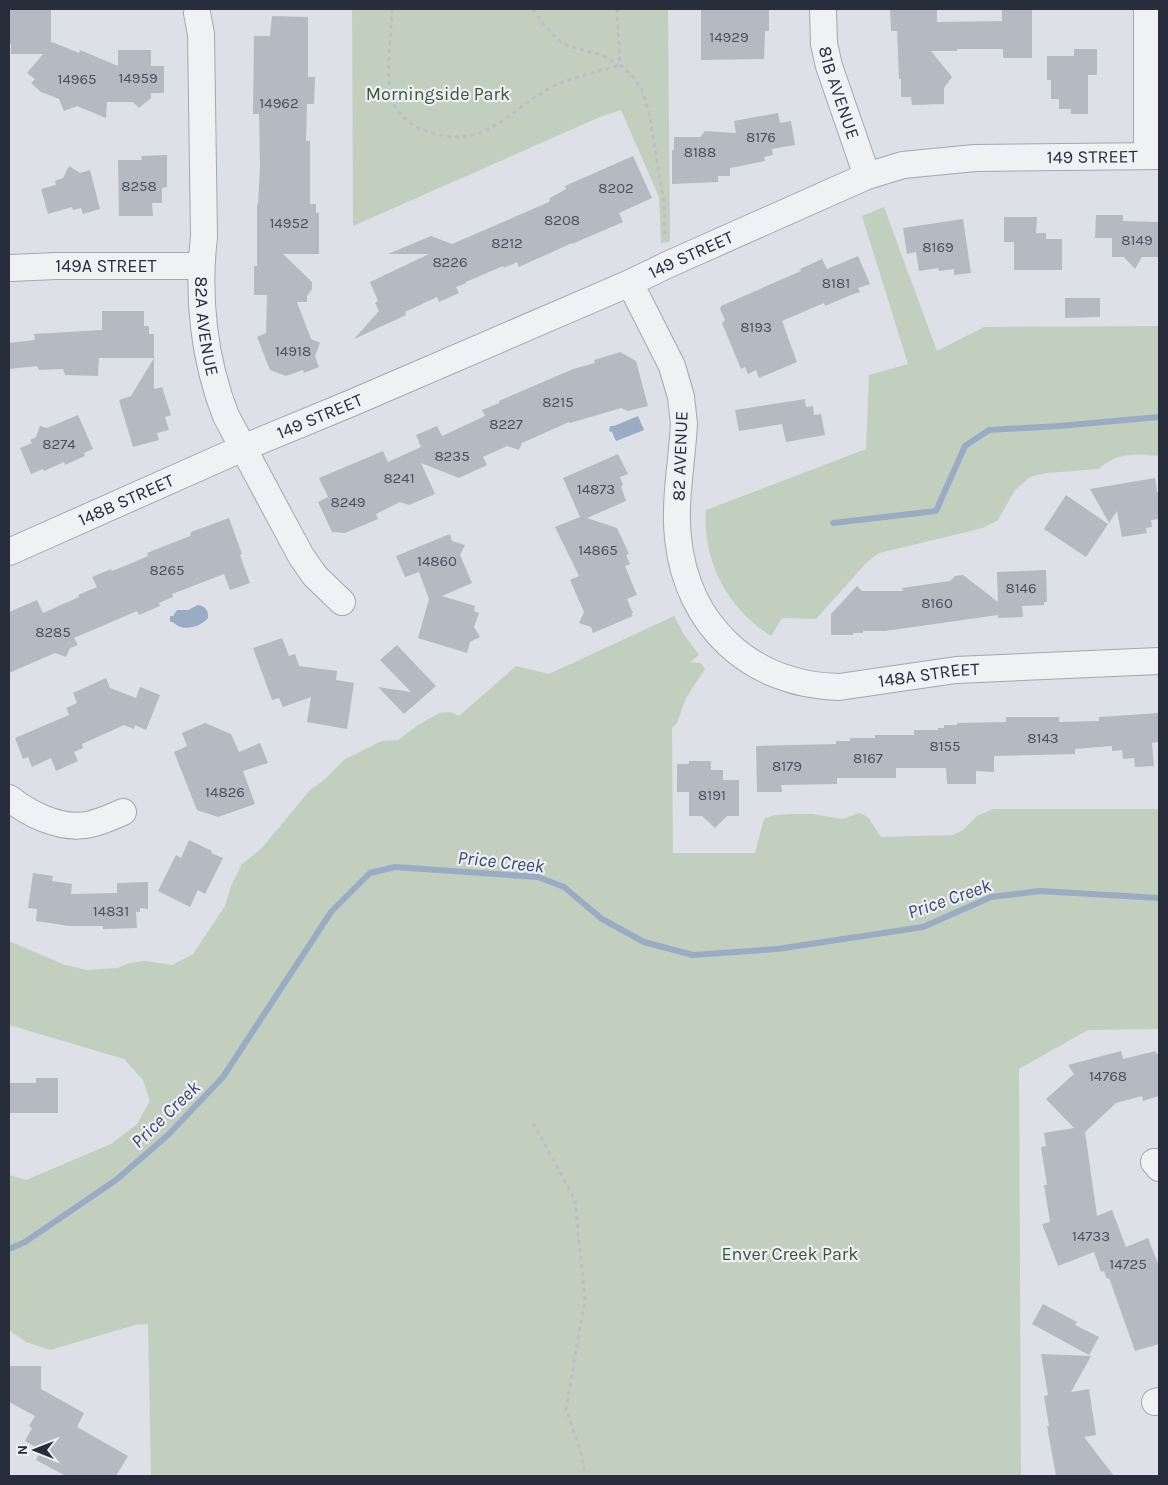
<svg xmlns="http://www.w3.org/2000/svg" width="1168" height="1485" viewBox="0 0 1168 1485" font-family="Karla,sans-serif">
<rect width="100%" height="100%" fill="#dde0e6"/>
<!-- green -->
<path fill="#c2cfbf" d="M352 9H668L670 242 661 243 659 197 621 110 600 117 353 226Z
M884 207 937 351 984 327 1159 326V456C1138 454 1115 452 1099 469L1047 473 1030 477 1015 490 998 520 983 528 879 553 867 562 816 619 782 618 771 636C728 609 702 561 706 510L866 449 869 375 908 364 862 216Z
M674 616 685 636 699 655 690 662 701 663 705 669 686 698 677 723 672 728 673 853H755L764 819 775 815 792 814H812L843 819 859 813 868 817 881 837 953 835 963 830 977 816 993 809H1159V1029L1088 1030 1019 1069 1021 1476H151L148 1324 135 1325 50 1350 26 1342 9 1330V1175L26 1180 111 1144 137 1124 150 1101 143 1080 124 1059 9 1025V941L65 965 87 970 118 968 130 963 145 961 172 965 193 954 225 906 231 886 242 864 261 849 310 790 324 780 345 759 382 741 398 740 418 725 439 713 451 712 459 716 516 666 549 674Z"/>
<!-- water -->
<path fill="#9aabc4" d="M638 416 644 430 616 441 612 432 609 431 610 426H614Z
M198 605C205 606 209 611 208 618 199 628 182 632 173 622H170V616H173L177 610H188Z"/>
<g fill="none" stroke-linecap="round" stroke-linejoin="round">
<!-- stream -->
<path stroke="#9aabc4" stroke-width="6" d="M833 523 936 511 965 446 989 430 1059 426 1159 417
M9 1249 25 1242 116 1180 168 1135 223 1077 331 912 370 873 395 867 538 877 564 887 602 919 644 942 693 955 777 949 923 927 991 897 1040 891 1159 898"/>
</g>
<!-- building -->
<path fill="#b5b9c2" d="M9 9H51V43L52 42 79 53 80 50 118 66V50H151V66H164V93H151V98L139 108 133 102H107L106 118 77 106 64 111 59 99 41 92 31 83 35 79 27 73 43 54H11V44H9Z
M745 9H769V31H765L764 59 701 60V10H745Z
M890 9H937V22L1002 21V10L1032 9V58H1003V49H957V51H931L952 77 944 88V104L912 105 911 97H901V79H899L897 31H891Z
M272 16 308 17V77H315L314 104H307L306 141H310V204H316V213H319V254H283L312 282V289L307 296V302H297L311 339 320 343 315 356 319 367 304 373 303 370 286 376 270 370 257 337 266 333 267 295H254V266H257V204H258L260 166 259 114H253L254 36H270Z
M1074 49H1097V75H1088V114H1071V109H1059V99H1051V80H1047V56H1074Z
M778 113 780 123 791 121 795 145 772 149 773 155 764 157 765 161 730 168V176H718V182L672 184V150H674V137H700L705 131 736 133 734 121Z
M167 155V187L162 188V203H152L153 216H119L118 160H142L141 156Z
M633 156 652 198 619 213 623 222 572 244V243L519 267 517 262 504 268 503 266 466 282V283L456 287 459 293 439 302 437 297 405 312 406 315 354 339 379 311 375 303 378 301 370 282 429 254H388L431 236 452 244 549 202 550 198 566 189 565 186Z
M69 166 80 173 90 170 100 209 83 214 81 208 73 210 72 207 48 214 41 189 56 185 55 181 63 178Z
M1096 215H1123V221L1159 222V257H1142L1135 269 1124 257H1112V238H1095Z
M1004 217H1037L1036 233H1046V239H1062V270H1014V242H1004Z
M963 219 971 273 954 275V269L939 271 938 268 919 271 916 252 907 254 903 228Z
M858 256 870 284 858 288 860 292 851 295 825 306 824 303 782 321 797 362 759 378 756 370 748 374 745 367 741 369 722 323 725 320 720 309 721 306 801 271 800 269 822 259 827 269Z
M1065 298H1100V317L1065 318Z
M102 311H144V326H149V334H154V389L162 387 171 415 165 417 169 430 157 433 159 440 133 447 119 400 131 396 154 358H99L98 376 65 375 63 369 39 370 37 366 9 369V343L35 340 34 334 102 330Z
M620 352 636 361 648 406 628 411 621 408 570 423 569 422 522 443 519 450 507 446 483 457 487 465 459 478 421 463 435 494 409 505 400 502 376 514 378 519 345 533 332 532 318 502 328 497 319 478 383 451 388 462 421 447 416 435 437 426 442 436 485 416 482 410 499 403V401L573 369 595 363 594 360Z
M805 399 806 407 813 406 814 415 821 414 825 435 786 442 782 424 739 431 735 410Z
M78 415 93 449 84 453 85 456 65 465 64 462 44 471 43 469 31 474 20 448 32 443 30 440 36 437 40 426 47 428Z
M618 454 628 474 620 477 623 485 621 486 626 501 587 518 617 528 629 554 626 555 630 564 625 566 637 595 627 599 633 613 631 614 633 616 593 633 591 627 579 623 584 612 570 580 579 576 555 527 580 517 563 478Z
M1155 478 1157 492 1159 493V519L1151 520 1152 527 1146 528 1147 533 1122 537 1117 511 1109 523 1090 489Z
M1066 495 1108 524 1086 557 1044 529Z
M229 518 242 554 240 555 250 583 230 590 224 574 172 594 173 597 159 603 160 606 139 615 137 611 74 638 78 645 70 648 66 657 55 653 9 673V612L37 600 43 613 79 597 78 595 97 587 92 577 111 569 112 571 127 565 148 556 147 553 190 536 191 532Z
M450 534 452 541 465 545 460 555 472 583 442 596 475 606 474 611 479 613 474 627 480 637 470 642 467 653 418 638 429 599 419 572 405 577 396 556Z
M1046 570 1047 602H1044V605L1022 606 1023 617 998 618V615L885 631H863V633H853V635H831V614L857 586 862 591H903L902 588 950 581 955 576 963 575 998 602 997 572Z
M282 638 289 656 295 654 299 666 337 671 336 680 354 683 347 729 307 722 311 697 283 707 279 698 272 700 253 648Z
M397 645 436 686 404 714 378 687 411 692 380 660Z
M106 678 110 688 136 698 140 687 160 695 146 730 135 725 134 729 124 725 82 744 83 748 74 752 78 761 56 771 51 758 32 767 28 757 23 759 15 738 69 715 66 708 77 703 73 693Z
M1159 713V742L1152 743 1154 766 1135 767 1134 758 1123 759 1122 750 1112 751V746L1075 749V754L994 756V772L976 771V784H947L946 768H896V778H837V784L781 785 782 792H757L756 746 836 744V741H850V738H875V735H914V730H938V728H944V725H957V723L1006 722V717H1059V722L1099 721V717Z
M205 723 231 734 239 752 260 743 268 763 243 771 255 804 218 817 197 810 174 752 187 746 182 733Z
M689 761H711V770H723V780H739V816H727L715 828 702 816H689V792H677V764H689Z
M189 840 212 851 211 853 223 858 205 894 198 890 190 907 158 891 176 855 181 858Z
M33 873 53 876 52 881 72 884 71 894 117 893V883L148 882V909L140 908V912H136L137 928 103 929V926H69L36 921 37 909 28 908Z
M1121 1051 1123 1059 1156 1051V1054L1159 1053V1096L1143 1101 1142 1096 1116 1103 1085 1132 1097 1216 1112 1210 1126 1247 1148 1238 1159 1266V1344L1135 1351 1109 1278 1107 1279 1104 1271 1101 1272 1094 1252 1058 1266 1042 1224 1050 1222 1044 1185H1047L1041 1147 1046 1146 1044 1133 1074 1128 1046 1099 1074 1074 1068 1065Z
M36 1078H58V1113H9V1083H36Z
M1043 1304 1077 1322 1075 1325 1099 1337 1089 1355 1032 1324Z
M1041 1354 1091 1356 1071 1392 1089 1389 1096 1435 1084 1437 1114 1476H1056L1047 1426H1049L1044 1396 1048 1395Z
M9 1366H41V1389L84 1413 77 1427 128 1456 116 1476H66L36 1460 41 1450 25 1441 32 1428 29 1426 35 1416 9 1402Z"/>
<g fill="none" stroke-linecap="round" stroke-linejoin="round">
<!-- minor casing -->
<g stroke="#a3a7b0" stroke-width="28">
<g id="minor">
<path id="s1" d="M823 9 824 44 829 66 867 176"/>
<path id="s2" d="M197 13 201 34 204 237C197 297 204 360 226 416L301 556 315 576 342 602"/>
<path d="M1147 156V9"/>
<path id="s3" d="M11 268 56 266H200"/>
<path id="s4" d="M630 283 672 366 681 397 684 424C682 462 674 501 678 538 687 626 751 685 839 687L956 670 1159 661"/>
<path id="s5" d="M9 552 243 448 354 402 630 283 667 265 867 176 903 165 975 158 1159 156"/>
<path d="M9 798C29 814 59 829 86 825 99 823 111 817 123 812"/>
<path d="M1154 1162 1159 1168"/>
<path d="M1155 1402 1159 1401"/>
</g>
</g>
<!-- path -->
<path stroke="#bcbec5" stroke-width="3" stroke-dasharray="4 4" stroke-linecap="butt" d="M392 9C391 34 386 72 391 96 395 111 407 123 421 129 484 155 505 111 554 86 575 76 598 72 620 65
M533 9 543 24 557 39 568 46 602 55 619 65
M617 9 620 65 631 74 641 88 649 112 664 203 665 239
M533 1123 575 1200 585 1300 566 1409 582 1456 585 1476"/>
<!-- minor -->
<use href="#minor" stroke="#f0f1f5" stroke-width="26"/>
</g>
<g text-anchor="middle" stroke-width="4.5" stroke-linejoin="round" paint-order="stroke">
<!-- number labels -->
<g font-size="15" fill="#4b505e">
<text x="729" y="42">14929</text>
<text x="138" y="83">14959</text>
<text x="77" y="84">14965</text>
<text x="279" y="108">14962</text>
<text x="761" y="142">8176</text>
<text x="700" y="157">8188</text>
<text x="139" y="191">8258</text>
<text x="616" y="193">8202</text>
<text x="562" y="225">8208</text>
<text x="289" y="228">14952</text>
<text x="1137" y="245">8149</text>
<text x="507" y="248">8212</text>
<text x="938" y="252">8169</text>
<text x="450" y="267">8226</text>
<text x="836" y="288">8181</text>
<text x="756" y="332">8193</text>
<text x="293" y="356">14918</text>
<text x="558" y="407">8215</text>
<text x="506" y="429">8227</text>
<text x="59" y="449">8274</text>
<text x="452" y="461">8235</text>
<text x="399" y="483">8241</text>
<text x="596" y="494">14873</text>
<text x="348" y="507">8249</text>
<text x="598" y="555">14865</text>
<text x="437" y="566">14860</text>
<text x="167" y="575">8265</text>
<text x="1021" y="593">8146</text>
<text x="937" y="608">8160</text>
<text x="53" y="637">8285</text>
<text x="1043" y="743">8143</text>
<text x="945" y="751">8155</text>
<text x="868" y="763">8167</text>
<text x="787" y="771">8179</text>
<text x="225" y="797">14826</text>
<text x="712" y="800">8191</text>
<text x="111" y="916">14831</text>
<text x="1108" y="1081">14768</text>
<text x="1091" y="1241">14733</text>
<text x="1128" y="1269">14725</text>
</g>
<!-- street labels -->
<g font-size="18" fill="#282d3c" stroke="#edeff4">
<text dy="6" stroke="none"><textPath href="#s1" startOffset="86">81B AVENUE</textPath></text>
<text dy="6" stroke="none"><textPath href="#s5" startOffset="1164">149 STREET</textPath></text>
<text dy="6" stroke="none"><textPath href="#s5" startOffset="744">149 STREET</textPath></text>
<text dy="6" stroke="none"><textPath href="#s3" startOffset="95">149A STREET</textPath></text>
<text dy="6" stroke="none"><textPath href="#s2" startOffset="314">82A AVENUE</textPath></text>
<text dy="6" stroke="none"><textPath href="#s5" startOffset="339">149 STREET</textPath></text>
<text transform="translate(680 456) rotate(-88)" y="6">82 AVENUE</text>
<text dy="6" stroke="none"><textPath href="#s5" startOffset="128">148B STREET</textPath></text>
<text dy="6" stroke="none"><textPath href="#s4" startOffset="599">148A STREET</textPath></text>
</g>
<!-- park labels -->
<g font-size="18" fill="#395636" stroke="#edeff4">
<text x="438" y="100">Morningside Park</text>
<text x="790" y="1260">Enver Creek Park</text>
</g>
<!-- water labels -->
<g font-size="19" font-style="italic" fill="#35486d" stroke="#edeff4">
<text transform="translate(501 861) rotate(6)" y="7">Price Creek</text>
<text transform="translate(949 898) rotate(-19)" y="7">Price Creek</text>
<text transform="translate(165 1114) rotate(-44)" y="7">Price Creek</text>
</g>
</g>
<!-- border -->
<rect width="1168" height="1485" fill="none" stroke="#282d3c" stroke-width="20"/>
<!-- north arrow -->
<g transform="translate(35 1450) rotate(270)" stroke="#edeff4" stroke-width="4" paint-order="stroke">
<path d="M0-4L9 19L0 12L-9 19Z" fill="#282d3c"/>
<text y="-8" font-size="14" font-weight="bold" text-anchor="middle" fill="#282d3c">N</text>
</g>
</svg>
